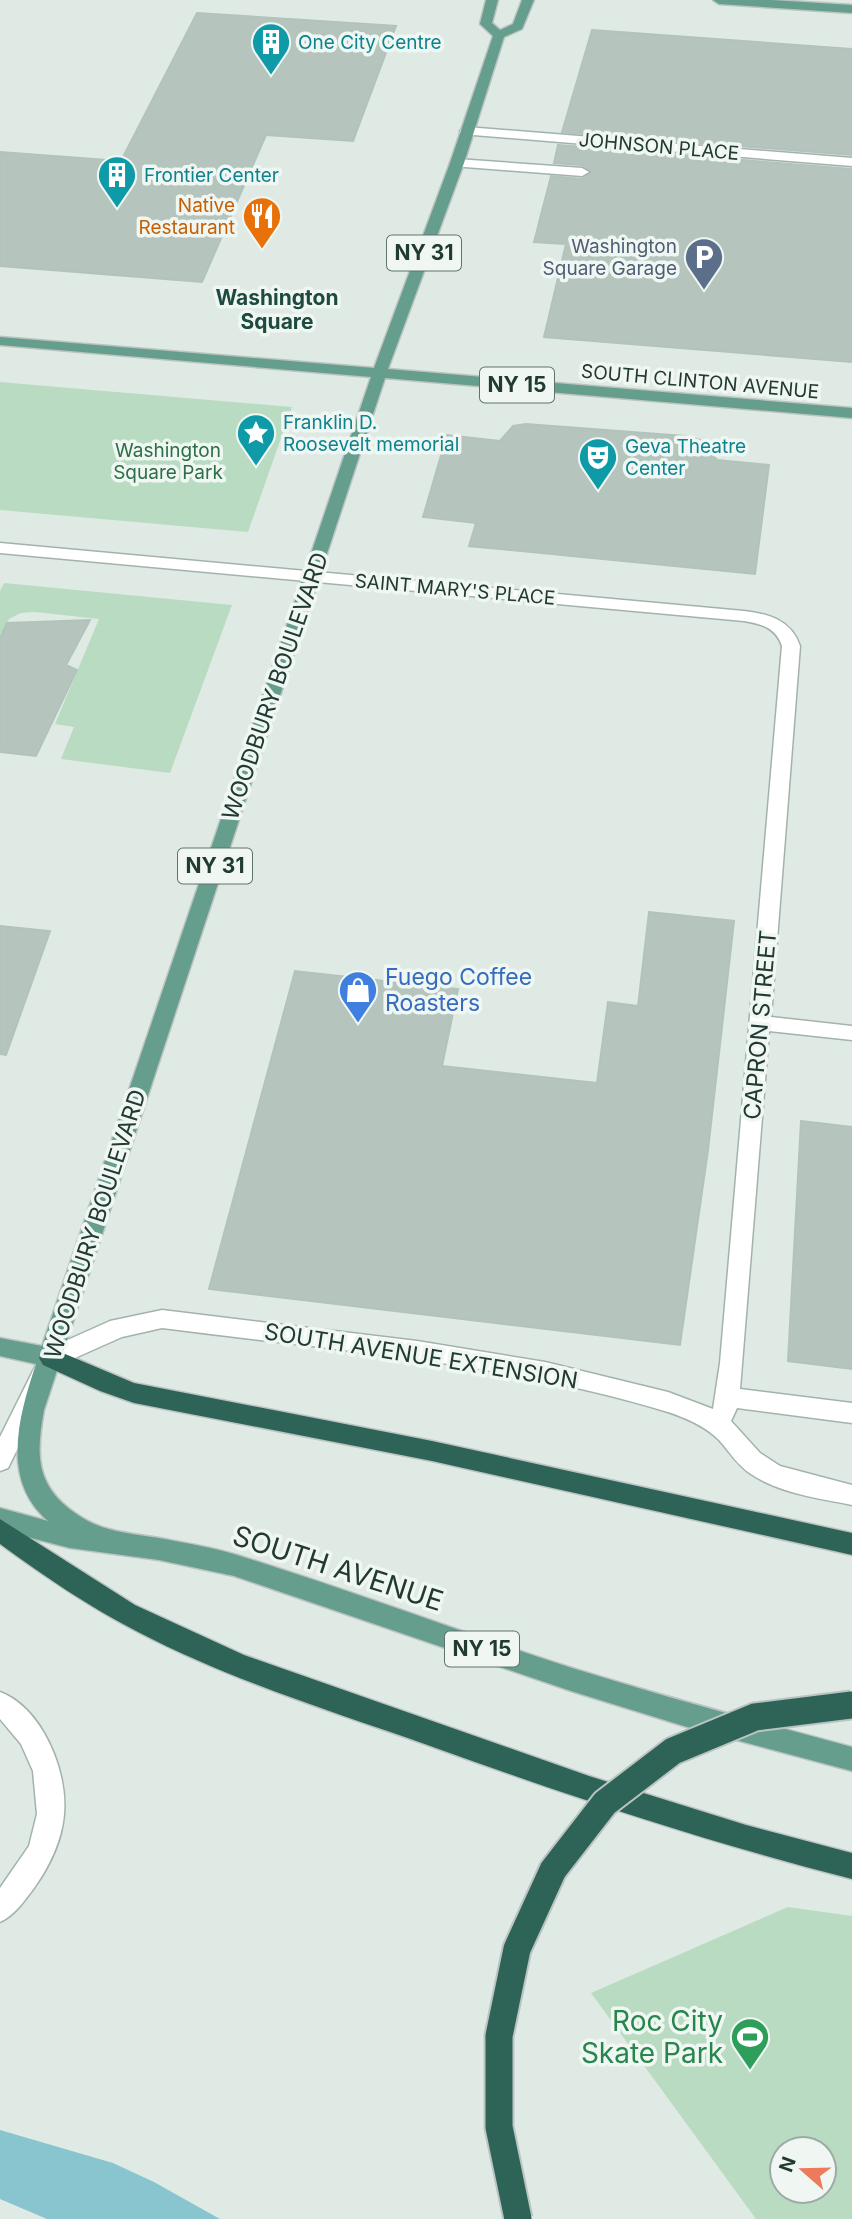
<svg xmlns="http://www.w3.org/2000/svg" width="852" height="2219" viewBox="0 0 852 2219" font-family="Inter,sans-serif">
<rect width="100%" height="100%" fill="#e0eae5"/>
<!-- green -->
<path fill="#b9dbc1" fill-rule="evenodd" d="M0 382 292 407 248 532 0 510Z
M4 583 232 605 170 773 61 759 74 727 55 724 99 619 35 612 21 613 9 619 0 639V591Z
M788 1907 852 1916V2219H756L591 1993ZM782 2149H824V2191H782Z"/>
<!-- water -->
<path fill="#89c5ce" d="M0 2130 113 2163 154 2182 220 2219H47L0 2199Z"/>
<!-- building -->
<path fill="#b5c5be" stroke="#b2c3bc" stroke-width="2" d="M197 13 396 26 353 141 266 135 202 282 0 266V152L121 161Z
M592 30 852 49V155L562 132Z
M558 145 852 169V362L544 337 566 244 534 242 551 176 582 179 591 173 582 165 554 163Z
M526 424 685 436 700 440 717 460 769 465 755 574 469 546 476 523 423 517 447 435 500 441 513 426Z
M90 620 66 665 77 670 36 756 0 752V639L7 623Z
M649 912 734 921 708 1150 680 1345 209 1289 295 971 458 989 442 1066 597 1083 608 1002 638 1006Z
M0 926 50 931 6 1055 0 1054Z
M801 1121 852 1127V1369L788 1361Z"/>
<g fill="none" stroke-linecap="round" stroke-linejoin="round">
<!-- minor casing -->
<g stroke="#a3b2ac" stroke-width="3">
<path id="minor" d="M466 127 852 158V166L461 134 460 131Z
M457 159 582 168 589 172 582 176 452 166 450 163Z
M0 543 744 611C769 614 791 620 800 646L771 1017 852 1026V1040L769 1031 740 1389 852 1403V1423L737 1408 731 1421 760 1453 780 1466 852 1485V1505C819 1498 781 1494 751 1474 738 1466 729 1451 719 1440 705 1426 686 1418 668 1412 505 1362 331 1350 162 1328L122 1337 59 1365 8 1468 0 1471V1437L43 1351 110 1321 162 1310 417 1341 545 1362 668 1392 713 1409 720 1363 782 646C776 628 762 624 744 621L0 553Z
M0 1692C42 1708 68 1771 64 1814 62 1840 49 1867 34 1888 24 1901 15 1915 0 1922V1888L29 1846 37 1814 33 1771 21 1744 0 1719Z"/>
</g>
<!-- major casing -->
<g stroke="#bcc4c2" stroke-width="3">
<path id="major" d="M486 0H498L492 23 500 30 513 24 522 0H534L522 29 504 37 464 163 388 369 852 408V418L385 378 44 1410C36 1454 35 1485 75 1513 101 1532 128 1533 159 1538 185 1543 212 1547 237 1555 350 1590 460 1632 572 1668 665 1697 758 1722 852 1747V1771L687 1727 571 1691 234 1576 159 1560 70 1548 0 1530V1508L48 1521C0 1480 19 1415 36 1364L0 1356V1338L42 1346 371 377 0 345V337L374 368 450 163 493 36 480 24Z
M713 0H772L852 5V13L719 4Z"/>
</g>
<!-- highway casing -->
<g stroke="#bcc4c2" stroke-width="3">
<path id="highway" d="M51 1348 134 1383 432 1441 852 1533V1555L432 1461 134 1403 100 1391 43 1365 39 1358 43 1351Z
M0 1519 135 1605 244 1655 589 1776 746 1825 852 1853V1879C710 1843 572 1797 433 1747 334 1712 232 1681 138 1632 89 1607 44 1576 0 1544Z"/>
</g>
<!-- minor -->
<use href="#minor" fill="#fff" fill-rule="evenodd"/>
<!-- major -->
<use href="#major" fill="#669e8e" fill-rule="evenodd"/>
<!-- highway -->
<use href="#highway" fill="#2e6458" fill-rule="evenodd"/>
<!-- highway-bridge casing -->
<g stroke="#bcc4c2" stroke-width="31" stroke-linecap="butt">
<path id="highway-bridge" d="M518 2219 499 2127V2036L517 1949 553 1870 605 1803 673 1751 755 1717 852 1705"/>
</g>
<!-- highway-bridge -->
<use href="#highway-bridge" stroke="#2e6458" stroke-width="27"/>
</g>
<!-- icons -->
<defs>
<g id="building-pin" transform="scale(2.0125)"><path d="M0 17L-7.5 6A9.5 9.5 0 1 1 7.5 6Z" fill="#0f9aa8" stroke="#f0f7f3"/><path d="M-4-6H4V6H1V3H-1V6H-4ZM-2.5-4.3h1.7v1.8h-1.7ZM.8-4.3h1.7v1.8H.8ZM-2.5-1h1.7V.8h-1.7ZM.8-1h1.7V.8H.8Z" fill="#fff"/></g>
<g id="restaurant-pin" transform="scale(2.0125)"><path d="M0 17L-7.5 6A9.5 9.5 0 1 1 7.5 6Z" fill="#e8710a" stroke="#f0f7f3"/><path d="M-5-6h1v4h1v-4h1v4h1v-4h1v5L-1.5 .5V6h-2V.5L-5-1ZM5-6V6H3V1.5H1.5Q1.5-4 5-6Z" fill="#fff"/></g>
<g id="parking-pin" transform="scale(2.0125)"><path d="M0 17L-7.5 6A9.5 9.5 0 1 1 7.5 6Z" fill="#5c6f8a" stroke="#f0f7f3"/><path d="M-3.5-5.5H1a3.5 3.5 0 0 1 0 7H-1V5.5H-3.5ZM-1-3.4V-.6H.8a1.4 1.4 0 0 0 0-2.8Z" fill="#fff"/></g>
<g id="sight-pin" transform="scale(2.0125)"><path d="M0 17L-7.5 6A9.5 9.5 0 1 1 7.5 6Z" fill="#0f9aa8" stroke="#f0f7f3"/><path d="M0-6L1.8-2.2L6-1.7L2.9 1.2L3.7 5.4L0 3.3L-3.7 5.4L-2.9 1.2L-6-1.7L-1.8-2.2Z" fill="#fff"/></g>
<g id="theatre-pin" transform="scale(2.0125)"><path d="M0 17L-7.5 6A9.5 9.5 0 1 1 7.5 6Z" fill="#0f9aa8" stroke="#f0f7f3"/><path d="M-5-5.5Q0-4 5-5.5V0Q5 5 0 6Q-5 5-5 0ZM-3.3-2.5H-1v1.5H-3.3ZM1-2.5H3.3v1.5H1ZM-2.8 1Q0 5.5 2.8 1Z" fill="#fff"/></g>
<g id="shop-pin" transform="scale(2.0125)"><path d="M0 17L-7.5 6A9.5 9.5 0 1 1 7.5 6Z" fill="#3f7fe0" stroke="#f0f7f3"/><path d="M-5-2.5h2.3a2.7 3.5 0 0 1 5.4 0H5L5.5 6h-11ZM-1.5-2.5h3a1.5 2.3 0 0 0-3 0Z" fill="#fff"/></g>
<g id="stadium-pin" transform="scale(2.0125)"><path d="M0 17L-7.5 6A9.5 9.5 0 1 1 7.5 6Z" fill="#2e9e5b" stroke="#f0f7f3"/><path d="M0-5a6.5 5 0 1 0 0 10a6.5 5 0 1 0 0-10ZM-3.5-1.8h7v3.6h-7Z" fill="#fff"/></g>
</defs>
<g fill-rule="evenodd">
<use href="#building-pin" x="271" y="42"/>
<use href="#building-pin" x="117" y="175"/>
<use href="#restaurant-pin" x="262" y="216"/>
<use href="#parking-pin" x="704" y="257"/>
<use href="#sight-pin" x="256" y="433"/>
<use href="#theatre-pin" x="598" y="457"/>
<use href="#shop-pin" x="358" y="990"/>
<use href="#stadium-pin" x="750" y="2037"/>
</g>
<g text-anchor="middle" stroke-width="7" stroke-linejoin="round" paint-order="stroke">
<!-- far-culture labels -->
<g font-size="19" fill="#0d838f" stroke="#f0f7f3" text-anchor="start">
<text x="298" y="49">One City Centre</text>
<text x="144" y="182">Frontier Center</text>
<text x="283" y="429">Franklin D.<tspan x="283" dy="22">Roosevelt memorial</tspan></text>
<text x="625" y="453">Geva Theatre<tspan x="625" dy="22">Center</tspan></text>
</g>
<!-- far-street labels -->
<g font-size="19" fill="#213a32" stroke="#f0f7f3">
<text transform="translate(659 146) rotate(5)" y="7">JOHNSON PLACE</text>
<text transform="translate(700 381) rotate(5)" y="7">SOUTH CLINTON AVENUE</text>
<text transform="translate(455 589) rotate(5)" y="7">SAINT MARY'S PLACE</text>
</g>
<!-- far-food labels -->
<g font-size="19" fill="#c56008" stroke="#f0f7f3" text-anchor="end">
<text x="235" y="212">Native<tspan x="235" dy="22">Restaurant</tspan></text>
</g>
<!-- far-service labels -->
<g font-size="19" fill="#4e5e75" stroke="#f0f7f3" text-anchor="end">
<text x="677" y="253">Washington<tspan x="677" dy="22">Square Garage</tspan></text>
</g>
<!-- far-park labels -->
<g font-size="19" fill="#2d6f45" stroke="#f0f7f3">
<text x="168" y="457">Washington<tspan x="168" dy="22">Square Park</tspan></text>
</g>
<!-- shield labels -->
<g fill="#f0f7f3" stroke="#5f736c" stroke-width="2">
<rect x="387" y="235.5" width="74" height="35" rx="5"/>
<rect x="480" y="367.5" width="74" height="35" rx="5"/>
<rect x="178" y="848.5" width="74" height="35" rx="5"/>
<rect x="445" y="1631.5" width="74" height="35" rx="5"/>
</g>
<g font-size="21" font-weight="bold" fill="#213a32">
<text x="424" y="260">NY 31</text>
<text x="517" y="392">NY 15</text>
<text x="215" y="873">NY 31</text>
<text x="482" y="1656">NY 15</text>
</g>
<!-- far-neighbourhood labels -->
<g font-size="21" font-weight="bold" fill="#1e4b3f" stroke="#f0f7f3">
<text x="277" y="305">Washington<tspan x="277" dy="24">Square</tspan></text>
</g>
<!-- street labels -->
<g font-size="23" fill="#213a32" stroke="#f0f7f3">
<text transform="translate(275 686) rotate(-71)" y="8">WOODBURY BOULEVARD</text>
<text transform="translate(760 1025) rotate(-85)" y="8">CAPRON STREET</text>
<text transform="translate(95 1224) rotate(-72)" y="8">WOODBURY BOULEVARD</text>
<text transform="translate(421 1356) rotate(9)" y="8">SOUTH AVENUE EXTENSION</text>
</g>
<!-- shop labels -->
<g font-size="23" fill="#366cbe" stroke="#f0f7f3" text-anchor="start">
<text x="385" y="985">Fuego Coffee<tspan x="385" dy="26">Roasters</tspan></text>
</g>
<!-- near-street labels -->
<g font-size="28" fill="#213a32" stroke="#f0f7f3">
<text transform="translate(338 1568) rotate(18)" y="10">SOUTH AVENUE</text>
</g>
<!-- near-leisure labels -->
<g font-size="28" fill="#27864d" stroke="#f0f7f3" text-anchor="end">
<text x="723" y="2031">Roc City<tspan x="723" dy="32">Skate Park</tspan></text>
</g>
</g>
<!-- north arrow -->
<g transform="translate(803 2170) rotate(290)"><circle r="33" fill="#f0f7f3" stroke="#9daba6" stroke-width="2"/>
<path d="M0-5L12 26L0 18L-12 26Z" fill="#ec7b5c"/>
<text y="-10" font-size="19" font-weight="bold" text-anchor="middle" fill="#213a32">N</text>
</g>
</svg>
